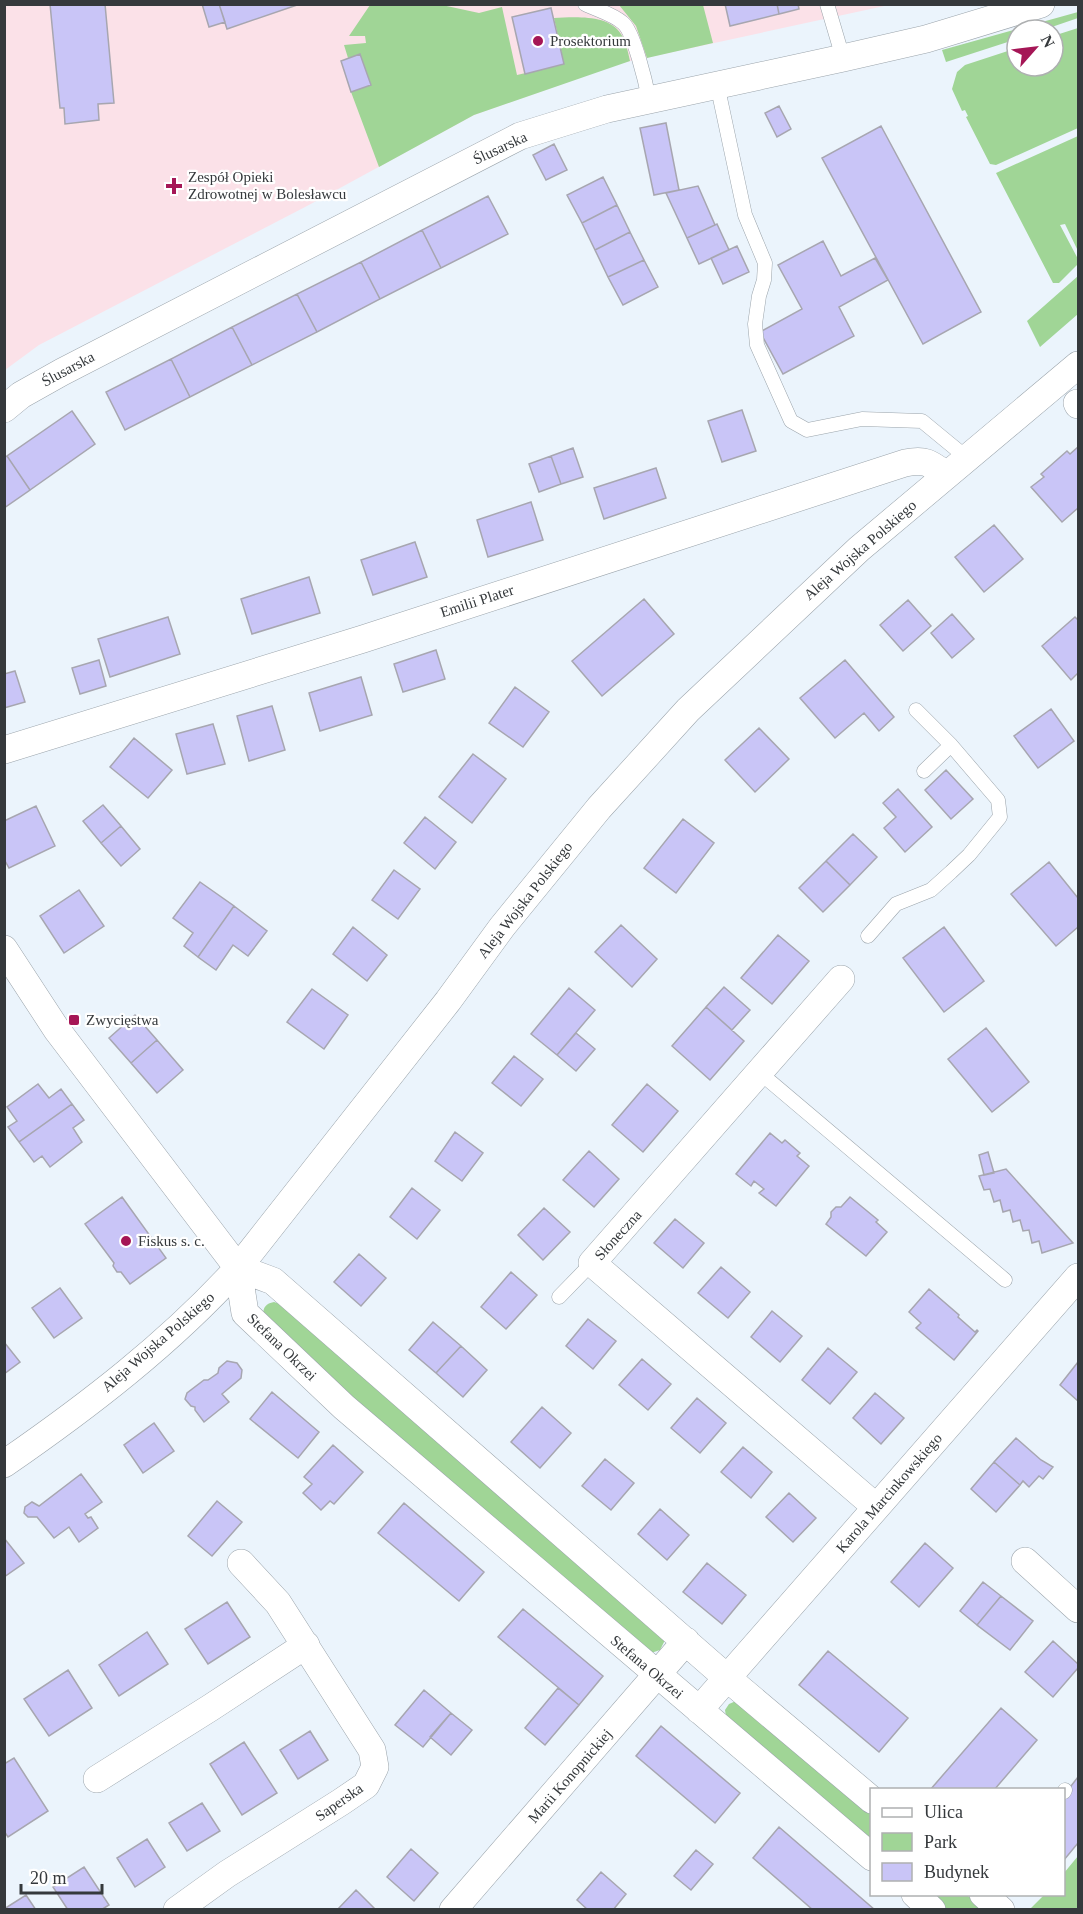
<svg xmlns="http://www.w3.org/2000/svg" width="1083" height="1914" viewBox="0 0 1083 1914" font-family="'Times New Roman',serif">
<rect width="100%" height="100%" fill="#ebf4fc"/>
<!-- medical -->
<path fill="#fbe1e8" d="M5 5H889L622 63 474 115 307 206 39 345 5 370Z"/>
<!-- green -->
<path fill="#a0d596" d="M370 5H442L479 13 502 7 517 75 564 64 554 18C574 17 609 14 621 34 626 42 628 52 630 61L474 115 379 167 351 92 371 85 360 55 348 58 344 45 366 43 365 36H349Z
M619 5H703L713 43 647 58 636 26Z
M1078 12V18L1043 30H1017V39L946 62 942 50Z
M1078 28V128L996 165 990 164 966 117 968 116 965 110 962 111 952 89 957 72 965 65 1017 48V66H1053V36Z
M1078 136V251L1065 224 1060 225 1078 259V264L1059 283H1053L996 173Z
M1078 276V314L1040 347 1027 321Z
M274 1302 280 1304 665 1640 660 1650 651 1653 646 1651 264 1321C262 1311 263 1304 274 1302Z
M736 1701 871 1812V1845L726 1716 725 1710 729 1704Z
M1078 1856V1909H1030L1044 1895 1064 1894V1873Z
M929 1895H967L984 1909H946Z"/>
<!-- building -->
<path fill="#c9c5f7" stroke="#a7a6b0" stroke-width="1.5" d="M50 4H105L114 103 98 104 99 120 65 124 64 108H60Z
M202 4H219L225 22 209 27Z
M219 4H300L227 29Z
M725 4H777L779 14 730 26Z
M777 4H798L799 9 779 14Z
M551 8 564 64 525 74 512 17Z
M360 54 371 85 351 92 341 61Z
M779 106 791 129 777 137 765 113Z
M666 123 679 190 654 195 640 128Z
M881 126 981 312 923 344 822 158Z
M554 144 567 170 546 180 533 155Z
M603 177 617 205 582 223 567 195Z
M698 186 715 225 687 238 666 193Z
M488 196 508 234 441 268 422 230Z
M617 205 630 232 595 250 582 223Z
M717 224 729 250 699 264 687 238Z
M422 230 441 268 380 299 361 262Z
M630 232 644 260 608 277 595 250Z
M823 241 841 276 875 258 888 280 839 307 854 336 783 374 760 332 802 309 778 265Z
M737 246 749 272 723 284 711 258Z
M644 260 658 287 623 305 608 277Z
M361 262 380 299 317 332 297 294Z
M297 294 317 332 252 365 232 327Z
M232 327 252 365 190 397 171 359Z
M171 359 190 397 125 430 106 392Z
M742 410 756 451 722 462 708 421Z
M72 411 95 444 30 490 7 456Z
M1078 447V508L1062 522 1031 487 1044 477 1041 474 1067 451 1070 454Z
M573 448 583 477 561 484 551 456Z
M7 456 30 490 4 508V458Z
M551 456 561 484 539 492 529 464Z
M656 468 666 498 604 519 594 488Z
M531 502 543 540 488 557 477 520Z
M994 525 1023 559 984 592 955 557Z
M415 542 427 577 373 595 361 560Z
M309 577 320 613 252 634 241 599Z
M644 599 674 634 602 696 572 661Z
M908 600 931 626 903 651 880 625Z
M952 614 974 639 952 658 931 633Z
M168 617 180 654 110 677 98 639Z
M1075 617 1078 620V673L1071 680 1042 646Z
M436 650 445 679 403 692 394 664Z
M99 660 106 686 80 694 72 668Z
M845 660 894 717 879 731 864 713 835 738 800 698Z
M15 671 25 702 4 708V674Z
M361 677 372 715 320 731 309 693Z
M515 687 549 712 523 747 489 723Z
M272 706 285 750 249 761 237 716Z
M1051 709 1074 741 1038 768 1014 736Z
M213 724 225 764 187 774 176 734Z
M759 728 789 759 755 792 725 760Z
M134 738 172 770 148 798 110 767Z
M473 754 506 779 472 823 439 797Z
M946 770 973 799 951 819 925 790Z
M898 789 932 827 905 852 884 828 896 817 883 803Z
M103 805 121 826 101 843 83 821Z
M36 806 55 846 9 868 4 859V821Z
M425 817 456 842 435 869 404 843Z
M683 819 714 843 676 893 644 868Z
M121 826 140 849 121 866 101 843Z
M853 834 877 857 850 885 826 861Z
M826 861 850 885 823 912 799 888Z
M1049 862 1078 898V927L1056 946 1011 894Z
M394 870 420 889 398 919 372 900Z
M200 882 234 906 198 957 184 946 193 933 173 918Z
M79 890 104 926 64 953 40 916Z
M234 906 267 931 248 956 233 945 216 970 198 957Z
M621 925 657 959 632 987 595 952Z
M353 927 387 955 367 981 333 954Z
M944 927 984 981 944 1012 903 958Z
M778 935 809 961 772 1004 741 978Z
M724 987 750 1010 732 1030 706 1007Z
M569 988 595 1010 557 1055 531 1034Z
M312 989 348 1015 324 1049 287 1022Z
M706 1007 744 1041 710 1080 672 1046Z
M135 1015 157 1040 131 1063 109 1038Z
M986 1028 1029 1082 992 1112 948 1059Z
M576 1033 595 1049 576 1071 557 1055Z
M157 1040 183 1070 157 1093 131 1063Z
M514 1056 543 1079 521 1106 492 1083Z
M38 1084 49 1098 61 1089 72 1104 19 1142 8 1127 17 1121 7 1107Z
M647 1084 678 1111 643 1152 612 1125Z
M72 1104 84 1120 73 1128 82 1142 50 1167 42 1156 34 1162 19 1142Z
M455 1132 483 1153 462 1181 435 1161Z
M770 1133 782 1143 785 1140 800 1153 797 1156 809 1166 776 1206 759 1193 764 1189 754 1181 751 1186 736 1174Z
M589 1151 619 1179 594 1207 563 1180Z
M988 1152 994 1173 984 1175 979 1155Z
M1006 1169 1073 1243 1042 1253 1039 1241 1032 1243 1029 1230 1023 1231 1020 1220 1013 1222 1010 1210 1003 1212 1000 1200 994 1202 990 1189 984 1190 979 1176Z
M412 1188 440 1210 417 1239 390 1217Z
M122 1197 166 1258 130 1284 121 1272H117L113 1266 114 1263 85 1224Z
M850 1197 878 1220 876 1222 887 1232 866 1256 826 1224 831 1217V1212L836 1207H841Z
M544 1208 570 1232 543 1260 518 1235Z
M675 1219 704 1243 683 1268 654 1243Z
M359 1254 386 1278 361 1306 334 1282Z
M721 1267 750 1292 728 1318 698 1293Z
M511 1272 537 1295 506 1329 481 1307Z
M60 1288 82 1318 54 1338 32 1308Z
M929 1289 959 1315 958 1317 975 1332 977 1330 978 1331 954 1360 916 1328 921 1323 909 1312Z
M772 1311 802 1336 780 1362 751 1337Z
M588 1319 616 1341 593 1369 566 1346Z
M433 1322 461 1346 436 1373 409 1350Z
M4 1342 20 1362 4 1374Z
M461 1346 487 1370 463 1397 436 1373Z
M828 1348 857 1372 830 1404 802 1380Z
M642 1359 671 1384 648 1410 619 1385Z
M227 1361 237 1363 242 1370 241 1378 222 1394 229 1402 204 1422 195 1410V1407L191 1406 185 1399 187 1393 204 1380H208L218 1373 219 1368Z
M1078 1362V1401L1060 1385Z
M272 1392 319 1432 298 1458 250 1419Z
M875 1393 904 1418 881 1444 853 1418Z
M697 1398 726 1423 700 1453 671 1428Z
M542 1407 571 1433 540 1468 511 1442Z
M154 1423 174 1451 143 1473 124 1445Z
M1016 1438 1041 1460 1053 1467 1043 1479 1039 1476 1029 1487 1023 1481 1020 1485 994 1462Z
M333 1445 363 1472 334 1504 330 1501 321 1510 303 1493 312 1484 304 1477Z
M743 1447 772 1472 751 1498 721 1472Z
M605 1459 634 1483 611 1510 582 1486Z
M994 1462 1020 1485 996 1512 971 1489Z
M81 1474 102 1502 85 1514 88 1518 91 1517 98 1528 79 1542 69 1527 54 1538 37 1517H28L24 1513 25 1507 32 1502 39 1506Z
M789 1493 816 1518 793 1542 766 1517Z
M217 1501 242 1522 212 1556 188 1536Z
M404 1503 484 1572 459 1601 378 1533Z
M660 1509 689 1535 667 1560 638 1534Z
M4 1538 24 1563 4 1577Z
M925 1543 953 1568 919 1607 891 1582Z
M707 1563 746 1595 722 1624 683 1592Z
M983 1582 1001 1596 977 1625 960 1611Z
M1001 1596 1033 1621 1010 1650 977 1625Z
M227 1602 250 1637 208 1664 185 1629Z
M523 1609 603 1676 579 1705 498 1637Z
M147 1632 168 1664 119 1696 99 1665Z
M1053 1641 1078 1664V1668L1053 1697 1025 1672Z
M828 1651 908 1718 879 1752 799 1685Z
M68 1670 92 1708 49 1736 24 1699Z
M558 1688 579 1705 545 1745 525 1728Z
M424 1690 451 1713 423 1747 395 1725Z
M1001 1708 1037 1740 994 1790H930Z
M451 1713 472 1730 451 1755 430 1737Z
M661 1726 740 1793 715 1823 636 1756Z
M310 1731 328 1760 298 1779 280 1750Z
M244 1742 277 1793 242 1815 210 1764Z
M14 1758 48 1811 8 1837 4 1831V1764Z
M1078 1777V1843L1064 1860V1795Z
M202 1803 220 1831 187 1851 169 1823Z
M779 1827 875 1910H813L753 1858Z
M147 1839 165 1867 135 1887 117 1858Z
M411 1849 438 1873 414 1901 387 1877Z
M696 1850 713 1864 691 1890 674 1876Z
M84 1867 109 1905 101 1910H68L53 1887Z
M601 1872 626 1894 613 1910H588L577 1900Z
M356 1890 376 1910H337Z
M26 1895 36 1910H4V1909Z"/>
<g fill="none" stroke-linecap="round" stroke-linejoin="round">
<!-- lane casing -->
<g stroke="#9ba4ab" stroke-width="15">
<path id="lane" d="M585 4C597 10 613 14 623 23 634 32 646 84 649 99
M827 4 843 58
M717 84 745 215 765 263 764 280 759 296 755 324 757 345 791 421 807 430 862 419 922 421 967 458
M924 771 951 745
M868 936 896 904 931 890 951 872 969 855 1000 817 998 800 951 745 916 710
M759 1072 1005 1280
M559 1297 592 1263
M1064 1792 1065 1790"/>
</g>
<!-- street casing -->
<g stroke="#9ba4ab" stroke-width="28">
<path id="street" d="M1077 403 1078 405
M4 409 21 395 62 372 520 136 607 109 843 58 926 39 1041 4
M4 750 363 639 905 463C926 459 930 463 946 475
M4 949 57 1030 238 1268 245 1313 344 1407 872 1857
M841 979 592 1263 876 1507
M238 1268 273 1281 726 1677 872 1800
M4 1464C88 1406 170 1343 238 1268L448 1001 502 927 599 808 688 710 859 549 1078 365
M1025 1561 1078 1609
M699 1710 1078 1277
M97 1779 210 1708 306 1645
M915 1894 932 1910
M983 1894 1001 1910
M177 1910 227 1874 341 1802 366 1785 375 1767 372 1750 278 1603 241 1563
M453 1910 686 1641"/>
</g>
<!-- lane -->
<use href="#lane" stroke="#fff" stroke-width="14"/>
<!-- street -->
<use href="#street" stroke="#fff" stroke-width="27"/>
</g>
<!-- markers -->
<g fill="#a51656" stroke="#fff" stroke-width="2">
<circle cx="538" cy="41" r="6"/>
<path d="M171 177h6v6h6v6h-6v6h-6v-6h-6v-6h6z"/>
<rect x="68" y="1014" width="12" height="12" rx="3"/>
<circle cx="126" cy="1241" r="6"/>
</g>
<g text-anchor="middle" stroke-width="4.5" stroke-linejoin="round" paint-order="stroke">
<!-- poi labels -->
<g font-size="15" fill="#35393c" stroke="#fff" text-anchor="start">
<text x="550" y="46">Prosektorium</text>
<text x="188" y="182">Zespół Opieki<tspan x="188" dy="17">Zdrowotnej w Bolesławcu</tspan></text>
<text x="86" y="1025">Zwycięstwa</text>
<text x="138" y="1246">Fiskus s. c.</text>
</g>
<!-- street labels -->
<g font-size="15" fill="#35393c" stroke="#fff">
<text transform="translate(500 148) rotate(-25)" y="5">Ślusarska</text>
<text transform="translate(68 369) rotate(-28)" y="5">Ślusarska</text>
<text transform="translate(860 550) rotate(-41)" y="5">Aleja Wojska Polskiego</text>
<text transform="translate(477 601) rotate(-18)" y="5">Emilii Plater</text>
<text transform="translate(525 900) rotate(-52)" y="5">Aleja Wojska Polskiego</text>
<text transform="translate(618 1235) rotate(-48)" y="5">Słoneczna</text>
<text transform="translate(158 1342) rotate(-41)" y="5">Aleja Wojska Polskiego</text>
<text transform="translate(282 1347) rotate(44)" y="5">Stefana Okrzei</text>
<text transform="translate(889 1493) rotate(-49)" y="5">Karola Marcinkowskiego</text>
<text transform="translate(647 1667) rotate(40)" y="5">Stefana Okrzei</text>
<text transform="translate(570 1776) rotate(-49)" y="5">Marii Konopnickiej</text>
<text transform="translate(339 1802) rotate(-35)" y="5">Saperska</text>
</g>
</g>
<!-- border -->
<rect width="1083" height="1914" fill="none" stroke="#35393c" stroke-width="12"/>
<!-- legend -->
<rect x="870" y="1788" width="195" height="108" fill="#ffffff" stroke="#aeb0b1" stroke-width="1.5"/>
<rect x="882" y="1808" width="30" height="9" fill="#ffffff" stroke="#aeb0b1" stroke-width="1.5"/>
<text x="924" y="1818" font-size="18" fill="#35393c">Ulica</text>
<rect x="882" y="1833" width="30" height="18" fill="#a0d596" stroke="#aeb0b1" stroke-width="1.5"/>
<text x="924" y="1848" font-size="18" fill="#35393c">Park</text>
<rect x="882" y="1863" width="30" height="18" fill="#c9c5f7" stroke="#aeb0b1" stroke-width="1.5"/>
<text x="924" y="1878" font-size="18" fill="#35393c">Budynek</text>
<!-- north arrow -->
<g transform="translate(1035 48) rotate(62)"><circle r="28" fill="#ffffff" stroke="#aeb0b1" stroke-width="1.5"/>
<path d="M0-4.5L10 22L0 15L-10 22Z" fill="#a51656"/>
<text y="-9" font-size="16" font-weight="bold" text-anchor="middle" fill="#35393c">N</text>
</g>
<!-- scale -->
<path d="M21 1884v9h81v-9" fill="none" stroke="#35393c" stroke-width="3"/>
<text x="30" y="1884" font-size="18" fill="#35393c" stroke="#ffffff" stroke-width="4.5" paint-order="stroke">20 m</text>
</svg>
